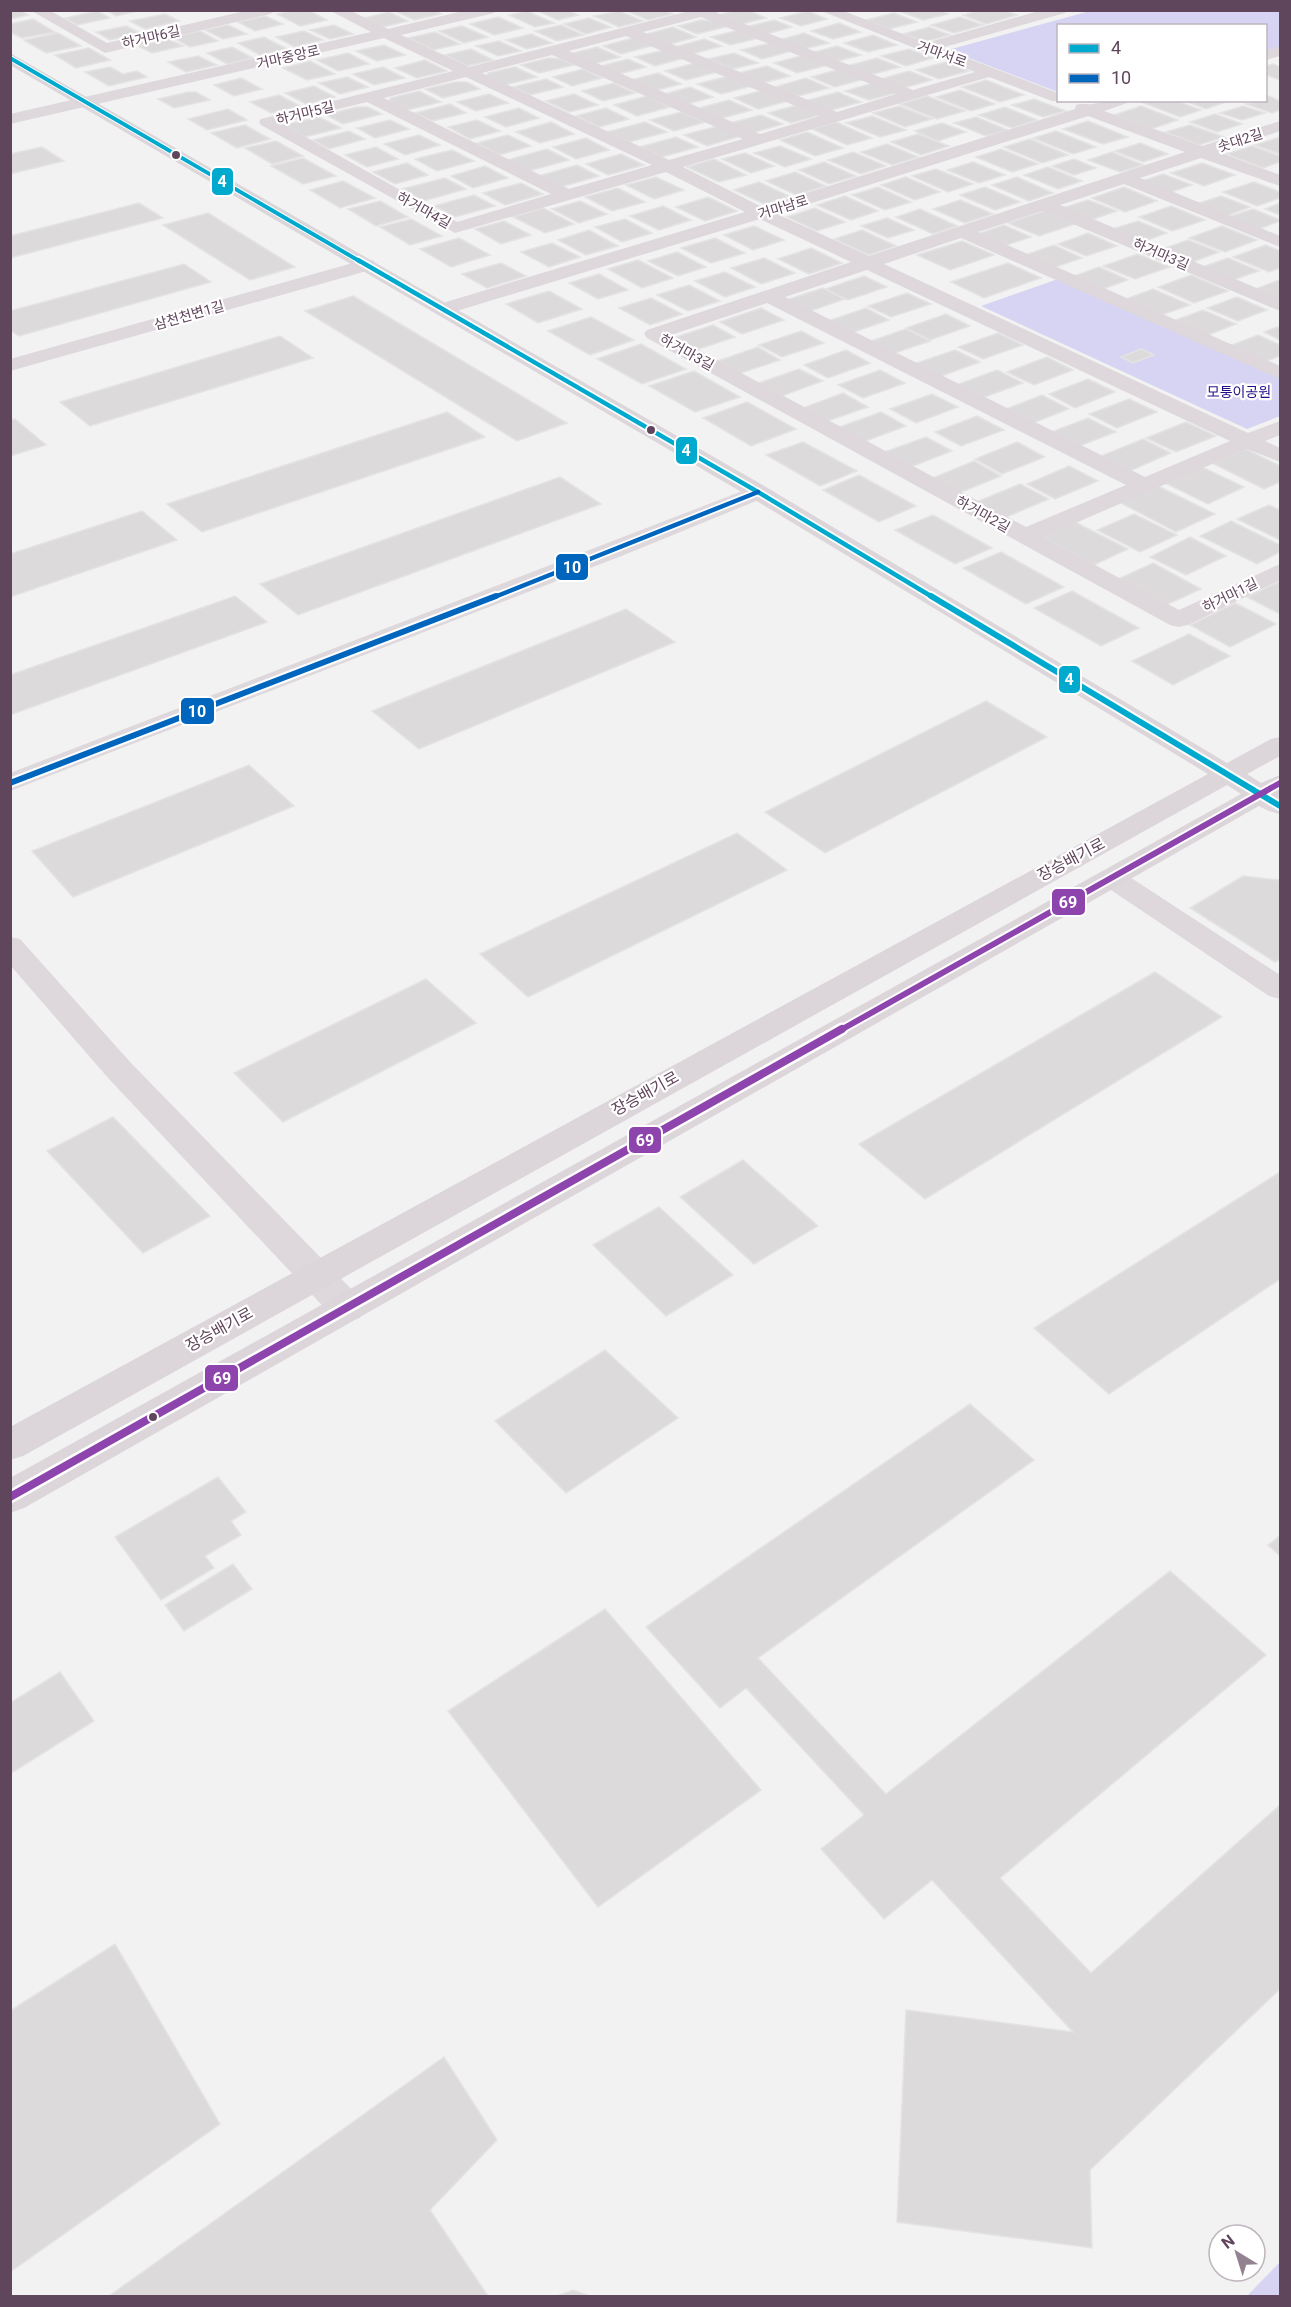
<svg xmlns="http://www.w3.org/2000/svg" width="1291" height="2307" viewBox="0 0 1291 2307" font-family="Roboto,'Noto Sans KR',sans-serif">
<rect width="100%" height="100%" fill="#f1f2f1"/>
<!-- green -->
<path fill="#d6d4f2" d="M1090 11H1280V47L1266 52V26H1058V92L948 50Z
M1058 279 1280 377V416L1247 429 981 306Z
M1280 2262V2296H1247Z"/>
<!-- building -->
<path fill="#dddadc" stroke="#e4e3e3" stroke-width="1.5" d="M10 10H19L28 15 10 19Z
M106 10H142L116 16Z
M295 10H308L327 20 300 26 277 14Z
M393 10H433L441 14 414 20Z
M536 10H567L578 15 558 20Z
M625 10H663L673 14 648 20Z
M737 10H747L766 18 738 25 719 15Z
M940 10 948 14 923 20 899 11Z
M981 10H1003L1017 15 986 24 963 15Z
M97 11 110 18 77 25 65 18Z
M527 11 554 23 535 27 509 15Z
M619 11 643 21 619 27 594 16Z
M808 11 827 19 801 26 780 18Z
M389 12 408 21 383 27 364 18Z
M894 13 917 22 889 29 866 20Z
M165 14 179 21 145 29 130 21Z
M265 16 283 24 255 31 238 22Z
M498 17 523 28 494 35 470 24Z
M960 17 983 25 954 33 931 25Z
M589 18 611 27 586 34 564 24Z
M33 19 55 32 22 38 10 32V24Z
M701 20 718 21 729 26 697 34 678 26Z
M774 20 792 27 763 35 746 27Z
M839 23 861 32 833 39 811 31Z
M228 25 247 34 223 39 205 30Z
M334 25 353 34 330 39 310 30Z
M561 25 583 35 557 41 535 31Z
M126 26 140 33 110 40 96 32Z
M462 26 488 37 464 43 439 31Z
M673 27 696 37 667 45 643 35Z
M929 27 950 35 924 42 903 34Z
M739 30 759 38 730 45 711 37Z
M200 31 218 41 190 47 172 37Z
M304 31 323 40 295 47 276 37Z
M435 32 460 44 433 50 408 38Z
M58 33 81 46 46 53 24 40Z
M804 33 829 43 804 49 779 40Z
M531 34 552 43 527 49 506 40Z
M873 35 897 45 868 52 844 43Z
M264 37 287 49 260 55 238 43Z
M636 37 655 45 621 54 603 46Z
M169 39 183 46 152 53 138 46Z
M704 39 722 46 692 54 675 47Z
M499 41 521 51 498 56 476 46Z
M770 43 792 51 762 59 741 50Z
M384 45 405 55 377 61 356 51Z
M837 46 861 55 834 62 811 53Z
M232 47 253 58 227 64 207 53Z
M597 47 620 57 589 65 573 53Z
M89 48 110 60 76 68 55 55Z
M471 49 493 60 467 66 445 55Z
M909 49 933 58 906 66 881 56Z
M664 50 684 58 655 66 635 57Z
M348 53 369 64 338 71 317 60Z
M734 53 758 63 732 69 708 59Z
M804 55 828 65 797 73 774 63Z
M198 56 217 65 186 72 168 62Z
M548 58 561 59 574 65 539 73 521 65Z
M877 58 900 67 866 76 843 67Z
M628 59 646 67 615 75 597 67Z
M425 60 447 71 417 78 395 68Z
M310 61 335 74 307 80 283 68Z
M946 62 969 71 939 79 916 70Z
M695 63 717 72 686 80 665 71Z
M1273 64 1280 67V80L1266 75V66Z
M767 66 790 76 763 83 739 73Z
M110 67 123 74 137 71 147 77 109 86 85 72Z
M383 67 405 78 374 85 353 74Z
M515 67 537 77 505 85 487 76 488 73Z
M583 69 602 78 572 86 553 77Z
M840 69 864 79 835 87 811 77Z
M909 71 932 80 900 89 877 80Z
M658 73 681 84 654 91 631 80Z
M729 76 752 86 721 94 697 84Z
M347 77 368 87 340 94 319 83Z
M241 78 262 89 234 96 214 85Z
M806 78 829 88 794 97 771 88Z
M546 79 563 87 530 95 513 87Z
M986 80 1024 95 1000 102 962 87Z
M455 82H467L480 89 443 98 425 89Z
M876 82 900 92 869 100 845 91Z
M614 83 635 93 603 101 582 91Z
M314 86 335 97 306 104 285 93Z
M690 87 713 97 684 105 661 95Z
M764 90 788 101 758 109 734 98Z
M960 90 995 104 971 111 936 97Z
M419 91 441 102 407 110 390 102V98Z
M188 92H196L210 100 174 108 158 99Z
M838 92 861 102 828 111 805 101Z
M489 94 508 103 476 111 457 102Z
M574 94 598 105 569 112 546 101Z
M279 95 300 106 271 113 250 102Z
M647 96 670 107 637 116 614 105Z
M927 96 965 111 937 119 900 104Z
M1269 96 1280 101V110L1272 113 1246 104 1266 100V98Z
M1034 99 1066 111 1043 117 1012 105Z
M729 100 752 110 715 120 692 110Z
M1153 100H1174L1201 110 1180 117 1144 103Z
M1183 100H1221L1226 102 1206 109Z
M450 104 466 113 432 121 415 113Z
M801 104 824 114 791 123 768 113Z
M899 106 932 119 905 127 873 113Z
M1141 106 1178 120 1151 129 1114 115Z
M1243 106 1265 113 1242 120 1220 113Z
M356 107H368L382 114 343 124 326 115Z
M1005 107 1037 120 1012 128 979 115Z
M519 108 539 118 506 127 485 117Z
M606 108 629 119 599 127 576 116Z
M228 109 247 120 207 130 188 119Z
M682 112 705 122 674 131 650 120Z
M1215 114 1242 124 1217 132 1190 122Z
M761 115 783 124 749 134 726 124Z
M872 116 906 130 880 137 846 123Z
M319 117 341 128 305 137 284 125Z
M976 117 1008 130 986 136 954 123Z
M390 120 409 129 375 138 357 128Z
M477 120 500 131 470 139 448 127Z
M1088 121 1128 137 1103 144 1063 129Z
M551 122 574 134 540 143 516 132Z
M645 122 667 132 629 142 607 132Z
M836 122 872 138 847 145 812 129Z
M942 123 966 132 938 141 915 131Z
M245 125 270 139 237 148 211 133Z
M1190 125 1224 137 1199 145 1165 132Z
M718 126 741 136 707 146 684 135Z
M349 131 365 139 329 149 313 140Z
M1056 131 1096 147 1073 154 1033 138Z
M807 132 843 148 815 156 780 140Z
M918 134 949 146 921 155 891 142Z
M419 135 440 145 405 155 384 144Z
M508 135 531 146 499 155 477 143Z
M676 137 698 147 662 157 640 147Z
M1280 137V154L1255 145Z
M586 138 609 150 576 159 553 147Z
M1030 139 1068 155 1042 163 1004 147Z
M276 141 303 156 272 164 245 148Z
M1140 143 1168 154 1143 162 1115 151Z
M887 144 918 157 892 165 861 152Z
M780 146 811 159 785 167 754 153Z
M1252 146 1280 156V162L1263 168 1226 154Z
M42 147 64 161 10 174V154Z
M376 147 398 159 367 167 345 155Z
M547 149 569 160 529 171 507 160Z
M1001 149 1038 164 1012 172 976 157Z
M452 150 474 161 437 171 415 159Z
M853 152 886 166 861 174 828 160Z
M1112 152 1143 165 1120 172 1088 160Z
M745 153 774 166 751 173 722 159Z
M621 154 644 165 608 175 586 164Z
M303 158 336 176 303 184 271 166Z
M714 159 746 175 719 182 687 167Z
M1074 159 1096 168 1074 175 1052 166Z
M824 162 856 176 829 184 799 170Z
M973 162 1005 175 979 183 947 170Z
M407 163 428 175 395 184 373 172Z
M1202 163 1235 175 1204 186 1171 173Z
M577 165 599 176 561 187 539 176Z
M485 166 508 178 473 188 451 176Z
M1048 167 1082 181 1058 189 1024 175Z
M936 169 973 184 948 192 912 176Z
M795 172 826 186 796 195 766 181Z
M1163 174 1192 185 1168 193 1139 182Z
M656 177 684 190 654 199 626 185Z
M906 177 940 192 915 200 881 185Z
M1017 177 1053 193 1029 201 992 185Z
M445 178 466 189 423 201 402 189Z
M343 181 375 198 340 208 310 190Z
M759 182 789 196 764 204 734 190Z
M1254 182 1280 192V198L1257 206 1223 192Z
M521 183 543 194 505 205 483 193Z
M878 187 911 202 885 210 852 195Z
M985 187 1020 202 995 210 960 195Z
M1124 187 1157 201 1125 212 1092 198Z
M618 188 645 202 612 211 585 197Z
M474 195 495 206 455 217 434 206Z
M845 196 878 211 851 220 817 205Z
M1221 196 1250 207 1226 216 1196 204Z
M708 197 737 211 705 221 676 207Z
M960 200 993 214 965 223 933 209Z
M1088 200 1117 211 1091 220 1062 208Z
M380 201 408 217 376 226 348 209Z
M580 201 607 214 579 223 552 209Z
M139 203 163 218 10 258V236Z
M1280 203V215L1265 209Z
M663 206 691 220 659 230 630 216Z
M1171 206 1205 220 1172 231 1139 217Z
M543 208 574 224 545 233 513 217Z
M815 208 845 222 817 231 787 217Z
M920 209 957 226 933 234 896 217Z
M1253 209 1280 220V221L1259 229 1228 217Z
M1044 211 1075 224 1039 236 1008 223Z
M208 213 295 267 250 280 163 225Z
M887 218 914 230 888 238 861 226Z
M411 219 442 236 410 245 380 227Z
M625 219 652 233 622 242 595 227Z
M504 221 531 235 501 244 475 229Z
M1138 221 1167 233 1142 242 1112 229Z
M1004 225 1031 237 1004 246 977 234Z
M754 226 784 240 753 250 724 235Z
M1222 226 1257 240 1225 252 1189 238Z
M589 230 618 246 586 255 558 240Z
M862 230 896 246 869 255 834 239Z
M1088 233 1117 246 1086 256 1058 244Z
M459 238 490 255 451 267 420 249Z
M715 238 745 253 711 263 681 248Z
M1188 240 1219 252 1193 262 1162 249Z
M962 241 994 255 950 270 917 255Z
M552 243 580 257 549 267 521 252Z
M1054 245 1082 258 1053 268 1025 255Z
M1266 245 1280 251V268L1269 272 1233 257Z
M811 248 842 263 809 274 778 259Z
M677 252 706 267 678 276 648 261Z
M1138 254 1170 267 1135 279 1103 266Z
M764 258 795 273 761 284 731 268Z
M1228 258 1259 271 1233 280 1202 267Z
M638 260 673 278 642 288 608 269Z
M501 263 526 276 487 288 462 274Z
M1008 263 1041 278 984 298 951 282Z
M184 264 211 282 19 336 10 330V311Z
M1099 267 1128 280 1100 290 1071 277Z
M725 272 755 287 725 297 695 281Z
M599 274 628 290 598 299 569 283Z
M1191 275 1228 291 1194 303 1158 287Z
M864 276 887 287 848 300 825 289Z
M1279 280 1280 281V301L1253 290Z
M689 285 720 301 688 311 657 295Z
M823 288 845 299 805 313 783 301Z
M1153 289 1190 305 1159 316 1123 300Z
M549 291 582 309 538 323 506 304Z
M907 293 931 304 891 317 868 306Z
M353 296 567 423 517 441 305 311Z
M1237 297 1267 310 1238 321 1207 308Z
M651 298 682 314 650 325 619 308Z
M761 308 784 320 742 334 720 322Z
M866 308 889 320 848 334 825 322Z
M1203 310 1236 324 1206 336 1173 321Z
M946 314 970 326 930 340 906 328Z
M591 317 634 340 590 355 548 331Z
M713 325 735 337 693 351 670 339Z
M1280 326V340L1264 332Z
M906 329 930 341 889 355 865 343Z
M801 331 824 343 782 357 759 345Z
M998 333 1023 345 983 359 958 347Z
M1258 335 1280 345V356L1264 362 1229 346Z
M280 336 313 358 90 426 60 402Z
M641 344 686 369 642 384 597 359Z
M758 347 780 360 738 374 715 362Z
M1141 349 1154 355 1133 363 1121 357Z
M846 350 870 363 828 378 804 365Z
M955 350 980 362 939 377 914 364Z
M1047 357 1073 370 1034 385 1007 372Z
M799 369 823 381 779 397 756 384Z
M880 370 905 383 863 398 838 385Z
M997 370 1023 383 982 398 956 385Z
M694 371 740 397 695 412 649 386Z
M1088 379 1115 392 1075 408 1049 394Z
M843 393 868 407 825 422 800 409Z
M932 394 958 407 916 423 890 409Z
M1042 395 1069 409 1028 425 1001 411Z
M1129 399 1157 412 1117 428 1089 414Z
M747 402 796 429 751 446 703 418Z
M447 412 485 437 202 532 167 504Z
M881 412 906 426 863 442 837 428Z
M977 416 1004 430 961 446 935 432Z
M1088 418 1116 432 1074 448 1046 434Z
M15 419 46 445 10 456V420Z
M1186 422 1216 436 1176 452 1146 438Z
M926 437 952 451 908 468 882 453Z
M1143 439 1171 453 1130 471 1101 456Z
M803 442 857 471 820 486 766 455Z
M1017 442 1045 457 1002 474 975 459Z
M1246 449 1280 466V482L1264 489 1212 463Z
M974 461 1001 476 957 494 930 479Z
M1069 466 1098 481 1055 499 1027 484Z
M1202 467 1244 487 1208 504 1165 483Z
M859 475 916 506 879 522 823 490Z
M560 477 601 504 298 615 260 584Z
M1020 484 1049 499 1004 518 976 502Z
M1158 486 1215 514 1176 532 1119 502Z
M1269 505 1280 510V540L1237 519Z
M142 511 177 540 10 597V554Z
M1134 514 1177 535 1140 552 1097 530Z
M933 515 992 548 955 564 895 530Z
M1073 521 1128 549 1094 565 1040 536Z
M1231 521 1280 545V552L1257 564 1200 536Z
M1190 537 1226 556 1186 575 1150 557Z
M1001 552 1064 587 1026 604 963 568Z
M1153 563 1201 589 1164 606 1116 580Z
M1280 581V614L1247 597Z
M1072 591 1139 628 1101 646 1034 608Z
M235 596 267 622 10 715V675Z
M1235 603 1276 624 1230 647 1190 625Z
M626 609 675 642 419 749 372 711Z
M1189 634 1230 656 1173 685 1132 661Z
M986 701 1047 737 825 853 765 812Z
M249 765 294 806 73 897 32 851Z
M737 833 787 870 528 997 480 954Z
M1243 876 1280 880V959L1275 962 1190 908Z
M1155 972 1222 1017 925 1199 859 1144Z
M426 979 476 1023 283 1122 234 1073Z
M113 1117 210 1216 143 1253 47 1151Z
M743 1160 818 1226 754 1264 680 1197Z
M1280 1172V1279L1109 1394 1034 1328Z
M659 1207 733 1275 666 1316 593 1245Z
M605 1350 678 1418 566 1493 495 1421Z
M970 1404 1034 1460 758 1658 886 1794 1170 1571 1266 1655 1000 1878 1091 1973 1280 1805V1989L1090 2170 1092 2248 897 2222 906 2010 1073 2032 932 1880 884 1919 821 1849 864 1815 746 1688 720 1708 646 1627Z
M218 1477 246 1512 231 1521 241 1535 205 1556 214 1568 161 1600 115 1537Z
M1280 1536V1556L1268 1545Z
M233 1564 252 1589 184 1631 165 1605Z
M605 1609 761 1790 598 1907 448 1711Z
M60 1672 94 1721 10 1774V1703Z
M115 1944 220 2124 10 2272V2011Z
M444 2057 497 2140 430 2210 488 2296H109Z
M573 2290 589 2296H557Z"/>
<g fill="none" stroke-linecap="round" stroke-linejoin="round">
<!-- street -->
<path fill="#ded8dd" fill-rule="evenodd" d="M30 10H49L107 43 249 10H277L270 14 105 53Z
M329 10H349L388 29 467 10H496L494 13 401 35 469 67 693 10H720L717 13 913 90 975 72 819 10H841L926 43 1042 10H1067L1065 13 941 48 1058 93V100L1064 101H1052L989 77 683 167 762 207 1075 109 1076 105C1082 103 1086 105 1092 104 1105 102 1115 100 1129 100L1127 103 1104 111 1202 146 1280 121V131L1218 152 1280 175V186L1201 158 1140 178 1280 236V247L1124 184 1060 205 1280 298V311L1042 211 978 232 1280 366V379L961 238 884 264 1248 433 1280 421V435L1265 441 1280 448V462L1247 449 1043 537 1179 610 1280 564V580L1188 625 1179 627 1170 625 647 338 644 334 647 330 851 262 760 219 450 313H436L433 309 436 305 745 212 666 172 455 233 261 125 259 122 261 119 453 71 384 38 10 124V114L371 32ZM701 17 896 94 837 112 643 32ZM626 36 820 116 760 134 569 51ZM552 55 743 139 669 160 482 73ZM466 77 652 165 569 189 384 98ZM367 102 551 194 457 222 281 123ZM1088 116 1185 152 869 256 777 214ZM867 270 1230 441 1145 477 785 297ZM767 303 1126 485 1026 527 671 335Z
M1280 46V56L1266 60V51Z
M367 259 374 261 376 265 374 269 10 371V359Z
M758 485 766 487 769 492 766 497 619 557 10 791V773Z
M1260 786 1280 795V814C1268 812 1254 805 1246 794L1250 788Z
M1112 869 1122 872 1280 975V999L1269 996 1102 884 1098 878 1102 872Z
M10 937 20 939 131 1063 360 1298 365 1308 360 1318 347 1321 334 1318 109 1079 10 965Z"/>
<!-- secondary -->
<path fill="#dcd5da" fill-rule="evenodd" d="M10 53 766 487 1227 763 1271 739 1280 737V756L1247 774 1261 783 1280 775V794L24 1508 10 1513V1478L1241 794 1227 785 23 1456 10 1460V1427L1208 774 750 497 10 65Z"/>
<!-- bus-1-far2 casing -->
<g stroke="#fff" stroke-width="6">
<path id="bus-1-far2" d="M10 58 361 262"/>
</g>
<!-- bus-1-far1 casing -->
<g stroke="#fff" stroke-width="8">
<path id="bus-1-far1" d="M358 260 758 492 934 598"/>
</g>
<!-- bus-1 casing -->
<g stroke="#fff" stroke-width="10">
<path id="bus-1" d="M931 596 1280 806"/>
</g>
<!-- bus-2-far1 casing -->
<g stroke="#fff" stroke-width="8">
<path id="bus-2-far1" d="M492 598 758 492"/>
</g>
<!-- bus-2 casing -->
<g stroke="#fff" stroke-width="10">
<path id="bus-2" d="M10 783 496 596"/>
</g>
<!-- bus-3-far1 casing -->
<g stroke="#fff" stroke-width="10">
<path id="bus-3-far1" d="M839 1031 1280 783"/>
</g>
<!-- bus-3 casing -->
<g stroke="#fff" stroke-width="13">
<path id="bus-3" d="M10 1497 842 1029"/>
</g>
<!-- bus-1-far2 -->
<use href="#bus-1-far2" stroke="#00a9ce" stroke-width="4"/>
<!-- bus-1-far1 -->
<use href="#bus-1-far1" stroke="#00a9ce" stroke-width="4.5"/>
<!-- bus-1 -->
<use href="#bus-1" stroke="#00a9ce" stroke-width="6"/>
<!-- bus-2-far1 -->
<use href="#bus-2-far1" stroke="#0065bd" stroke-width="4.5"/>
<!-- bus-2 -->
<use href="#bus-2" stroke="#0065bd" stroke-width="6"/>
<!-- bus-3-far1 -->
<use href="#bus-3-far1" stroke="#8e44ad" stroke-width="6"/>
<!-- bus-3 -->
<use href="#bus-3" stroke="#8e44ad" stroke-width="8"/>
</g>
<!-- markers -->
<g fill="#60465c" stroke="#fff" stroke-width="2">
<circle cx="176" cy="155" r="5"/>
<circle cx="651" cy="430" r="5"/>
<circle cx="153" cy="1417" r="5"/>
</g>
<g text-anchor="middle" stroke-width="4.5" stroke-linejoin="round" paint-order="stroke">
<!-- far-street labels -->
<g font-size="14" fill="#60465c" stroke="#fff">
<text transform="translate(151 37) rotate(-13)" y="5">하거마6길</text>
<text transform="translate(942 54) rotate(20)" y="5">거마서로</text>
<text transform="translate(288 57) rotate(-13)" y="5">거마중앙로</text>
<text transform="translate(305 113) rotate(-14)" y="5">하거마5길</text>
<text transform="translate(1240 140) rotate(-18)" y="5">솟대2길</text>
<text transform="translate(783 207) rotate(-17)" y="5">거마남로</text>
<text transform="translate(424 210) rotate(29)" y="5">하거마4길</text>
<text transform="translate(1161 254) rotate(23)" y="5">하거마3길</text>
<text transform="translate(189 315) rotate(-16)" y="5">삼천천변1길</text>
<text transform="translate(687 352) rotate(29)" y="5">하거마3길</text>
<text transform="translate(983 514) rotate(29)" y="5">하거마2길</text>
<text transform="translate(1230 595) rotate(-26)" y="5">하거마1길</text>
</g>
<!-- far-park labels -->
<g font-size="14" fill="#250f89" stroke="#fff">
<text x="1239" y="397">모퉁이공원</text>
</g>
<!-- street labels -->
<g font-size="16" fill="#60465c" stroke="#fff">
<text transform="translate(1071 859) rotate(-28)" y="6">장승배기로</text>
<text transform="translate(645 1093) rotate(-29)" y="6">장승배기로</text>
<text transform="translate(219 1329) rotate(-29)" y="6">장승배기로</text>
</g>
</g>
<g stroke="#fff" stroke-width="2">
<rect x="211" y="167" width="23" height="29" rx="6" fill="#00a9ce"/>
<rect x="675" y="436" width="23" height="29" rx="6" fill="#00a9ce"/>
<rect x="555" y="553" width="34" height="28" rx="6" fill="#0065bd"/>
<rect x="1058" y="665" width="23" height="29" rx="6" fill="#00a9ce"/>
<rect x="180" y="697" width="35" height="28" rx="6" fill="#0065bd"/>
<rect x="1051" y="888" width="35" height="28" rx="6" fill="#8e44ad"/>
<rect x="628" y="1126" width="34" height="28" rx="6" fill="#8e44ad"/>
<rect x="204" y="1364" width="35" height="28" rx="6" fill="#8e44ad"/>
</g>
<g font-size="16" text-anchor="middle" font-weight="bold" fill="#fff">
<text x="222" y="187">4</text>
<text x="686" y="456">4</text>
<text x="572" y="573">10</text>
<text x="1069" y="685">4</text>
<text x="197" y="717">10</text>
<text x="1068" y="908">69</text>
<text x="645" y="1146">69</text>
<text x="222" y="1384">69</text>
</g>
<!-- border -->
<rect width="1291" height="2307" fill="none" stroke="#60465c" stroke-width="24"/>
<!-- legend -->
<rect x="1057" y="24" width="210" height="78" fill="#ffffff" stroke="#bfb5be" stroke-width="1.5"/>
<rect x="1069" y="44" width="30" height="9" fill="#00a9ce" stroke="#bfb5be" stroke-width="1.5"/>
<text x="1111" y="54" font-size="18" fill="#60465c">4</text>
<rect x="1069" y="74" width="30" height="9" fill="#0065bd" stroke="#bfb5be" stroke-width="1.5"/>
<text x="1111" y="84" font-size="18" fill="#60465c">10</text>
<!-- north arrow -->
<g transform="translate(1237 2253) rotate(322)"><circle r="28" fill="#ffffff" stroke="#bfb5be" stroke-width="1.5"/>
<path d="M0-4.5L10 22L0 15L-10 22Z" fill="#938290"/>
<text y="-9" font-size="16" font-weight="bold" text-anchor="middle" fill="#60465c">N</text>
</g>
</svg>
